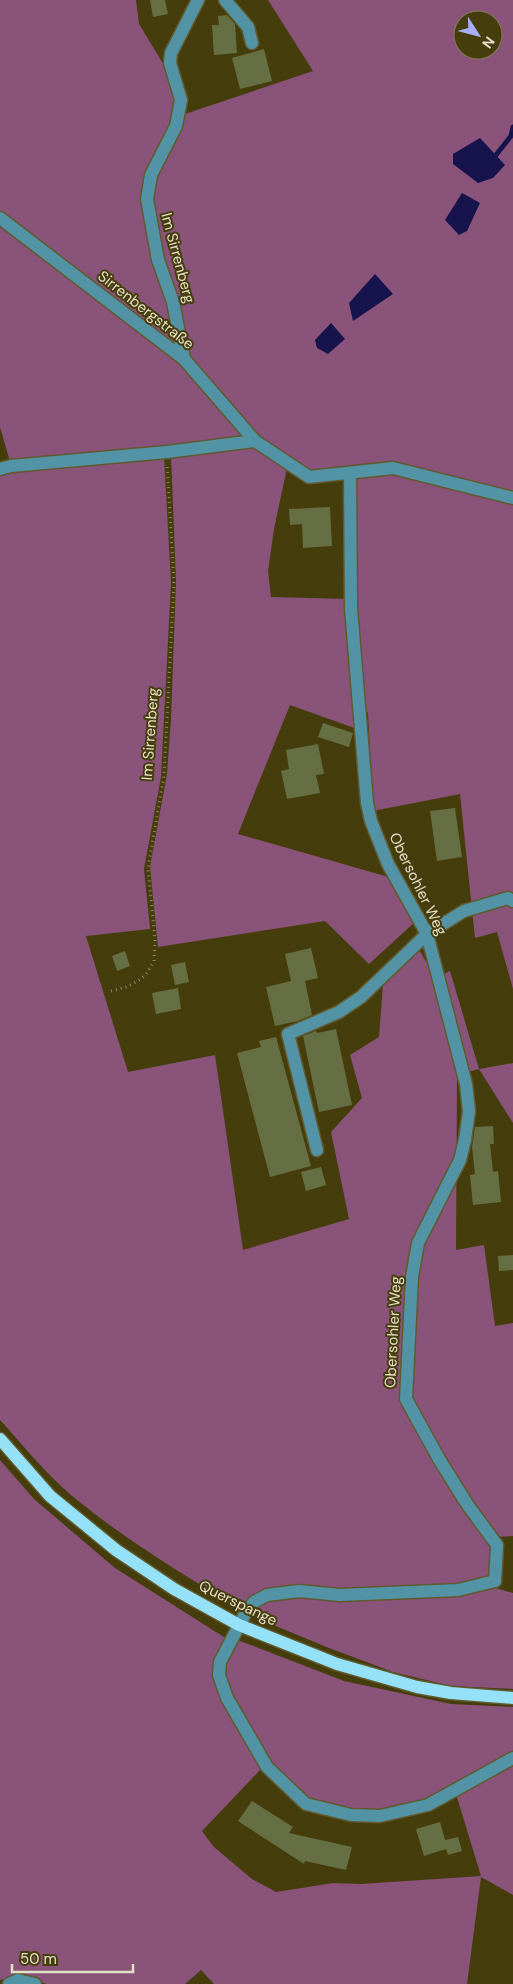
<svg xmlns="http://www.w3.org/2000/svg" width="513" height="1984" viewBox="0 0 513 1984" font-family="'DM Sans',sans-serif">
<rect width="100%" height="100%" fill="#463d0d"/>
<!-- green -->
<path fill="#89537a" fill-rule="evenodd" d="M0 0H136L139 24 170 75 178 106 142 201 182 352 0 211Z
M268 0H513V989L497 932 475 938 460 794 373 811 368 713 360 704 352 474 392 463 308 474 260 441 187 354 161 259 149 198 154 176 185 114 313 71ZM463 20H493V50H463Z
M0 221 181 362 247 438 11 465 0 427Z
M252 444 287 468 274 529 268 571 271 597 349 599 357 729 290 705 238 834 392 878 415 922 369 964 325 921 158 947 150 867 167 774 171 719 176 581 171 456Z
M164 456 171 583 161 777 144 869 150 929 86 936 128 1072 215 1055 243 1250 349 1219 331 1132 362 1098 350 1055 379 1037 383 984 403 964 420 951 435 978 450 971 479 1069 513 1063V1123L479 1069 457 1075 456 1250 484 1245 495 1326 513 1323V1536L495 1537 492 1580 457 1586 340 1591 297 1586 263 1589 251 1599 243 1611C184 1575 124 1539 71 1495 45 1473 23 1445 0 1420V471Z
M0 1460 34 1499 115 1568 227 1639 214 1659 222 1695 242 1737 262 1768 202 1831 214 1847 252 1879 276 1892 333 1883 361 1884 481 1876 456 1794 513 1761V1895L481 1877 467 1984H214L201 1970 185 1984H46L25 1974 0 1980Z
M492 1587 513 1593V1689L451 1686 393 1672 329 1648 254 1617 260 1605 270 1599Z
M235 1639 344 1681 451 1704 513 1707V1754L427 1800 382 1812 352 1810 306 1801 271 1763 232 1697 222 1662Z"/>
<!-- water -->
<path fill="#17144d" d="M480 138 505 165 493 178 478 183 453 164V154Z
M462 193 480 203 467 231 459 235 445 220Z
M375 274 393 294 353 321 349 303Z
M331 323 345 339 328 354 317 348 315 340Z"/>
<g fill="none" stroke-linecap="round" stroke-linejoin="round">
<!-- stream -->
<path stroke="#17144d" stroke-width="5" d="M496 155 511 136 513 127"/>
</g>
<!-- building -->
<path fill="#666f43" d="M150 0H165L168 14 153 17Z
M227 15 235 24 237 53 214 55 212 25H219L218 16Z
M264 49 272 81 240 89 232 58Z
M330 507 332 546 303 548 302 524 290 525 289 509Z
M323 723 353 733 349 747 318 737Z
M318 744 324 774 316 775 320 793 287 799 281 771 289 769 286 750Z
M455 808 462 857 437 861 430 811Z
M311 948 318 978 305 981 312 1015 298 1021 275 1026 266 987 291 981 285 954Z
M125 951 130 966 117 971 112 956Z
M185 962 189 982 175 985 171 965Z
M178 988 181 1009 156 1014 152 993Z
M336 1029 352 1105 319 1112 303 1036 316 1031 317 1033Z
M276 1037 311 1166 270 1177 237 1053 261 1047 259 1041Z
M493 1126 494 1144H490L493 1172 498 1171 501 1202 473 1205 470 1175 475 1174 472 1147 475 1127Z
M321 1167 326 1185 306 1191 301 1172Z
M513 1255V1270L499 1271 498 1256Z
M252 1801 293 1827 289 1833 352 1847 346 1870 305 1861 304 1864 238 1821Z
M440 1822 445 1840 458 1837 462 1851 448 1855 446 1849 424 1856 416 1829Z"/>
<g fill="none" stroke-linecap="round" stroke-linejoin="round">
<!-- minor casing -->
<g stroke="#625a2e" stroke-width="15">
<path id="minor" d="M225 0 248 27 252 43
M0 218 184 359 255 441 309 477 393 468 513 498
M184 359 173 302 158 260 147 199 151 175 176 126 181 100 170 63 171 53 198 0
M0 469 11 466 167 452 254 441
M350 473 351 608 367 803 371 821 388 864 427 934 466 1084 469 1111 465 1140 460 1160 418 1243 412 1277 406 1399 439 1459 467 1504 497 1545 495 1581 458 1590 340 1595 299 1591 267 1595 254 1602 245 1614 220 1662 219 1675 227 1698 267 1767 306 1804 351 1815 380 1816 428 1805 513 1758
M317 1150 288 1034 339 1012 361 997 427 934 464 911 508 898 513 901
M9 1984 18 1980 35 1984"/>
</g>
<!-- major casing -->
<g stroke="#625a2e" stroke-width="15">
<path id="major" d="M0 1439 50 1496 116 1550 174 1589 239 1625 337 1664 417 1687 451 1693 513 1698"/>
</g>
<!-- path -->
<path stroke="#8e8762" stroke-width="3" stroke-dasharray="1 4" stroke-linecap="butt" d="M111 991 127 987 141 979 147 973 154 961 155 940 148 868 164 776 174 582 167 464"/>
<!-- minor -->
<use href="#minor" stroke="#5294a6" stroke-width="12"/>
<!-- major -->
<use href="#major" stroke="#95e2f8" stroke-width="12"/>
</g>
<g text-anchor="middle" stroke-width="4" stroke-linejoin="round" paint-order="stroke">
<!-- street labels -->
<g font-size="15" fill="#e4dfc7" stroke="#463d0d">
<text transform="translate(178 258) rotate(75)" y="5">Im Sirrenberg</text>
<text transform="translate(146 310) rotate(38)" y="5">Sirrenbergstraße</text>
<text transform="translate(150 734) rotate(-86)" y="5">Im Sirrenberg</text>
<text transform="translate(418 884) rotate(64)" y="5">Obersohler Weg</text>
<text transform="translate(393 1332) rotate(-87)" y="5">Obersohler Weg</text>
<text transform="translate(238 1603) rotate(26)" y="5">Querspange</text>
</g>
</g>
<!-- north arrow -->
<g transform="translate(478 35) rotate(126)"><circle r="24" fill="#463d0d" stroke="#857e57"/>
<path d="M0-4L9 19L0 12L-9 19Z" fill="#a7b1fc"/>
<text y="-8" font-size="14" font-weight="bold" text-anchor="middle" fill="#e4dfc7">N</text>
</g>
<!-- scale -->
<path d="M12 1964v8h121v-8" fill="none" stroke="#e4dfc7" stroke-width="2.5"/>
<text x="20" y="1964" font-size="15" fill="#e4dfc7" stroke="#463d0d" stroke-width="4" paint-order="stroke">50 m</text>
</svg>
